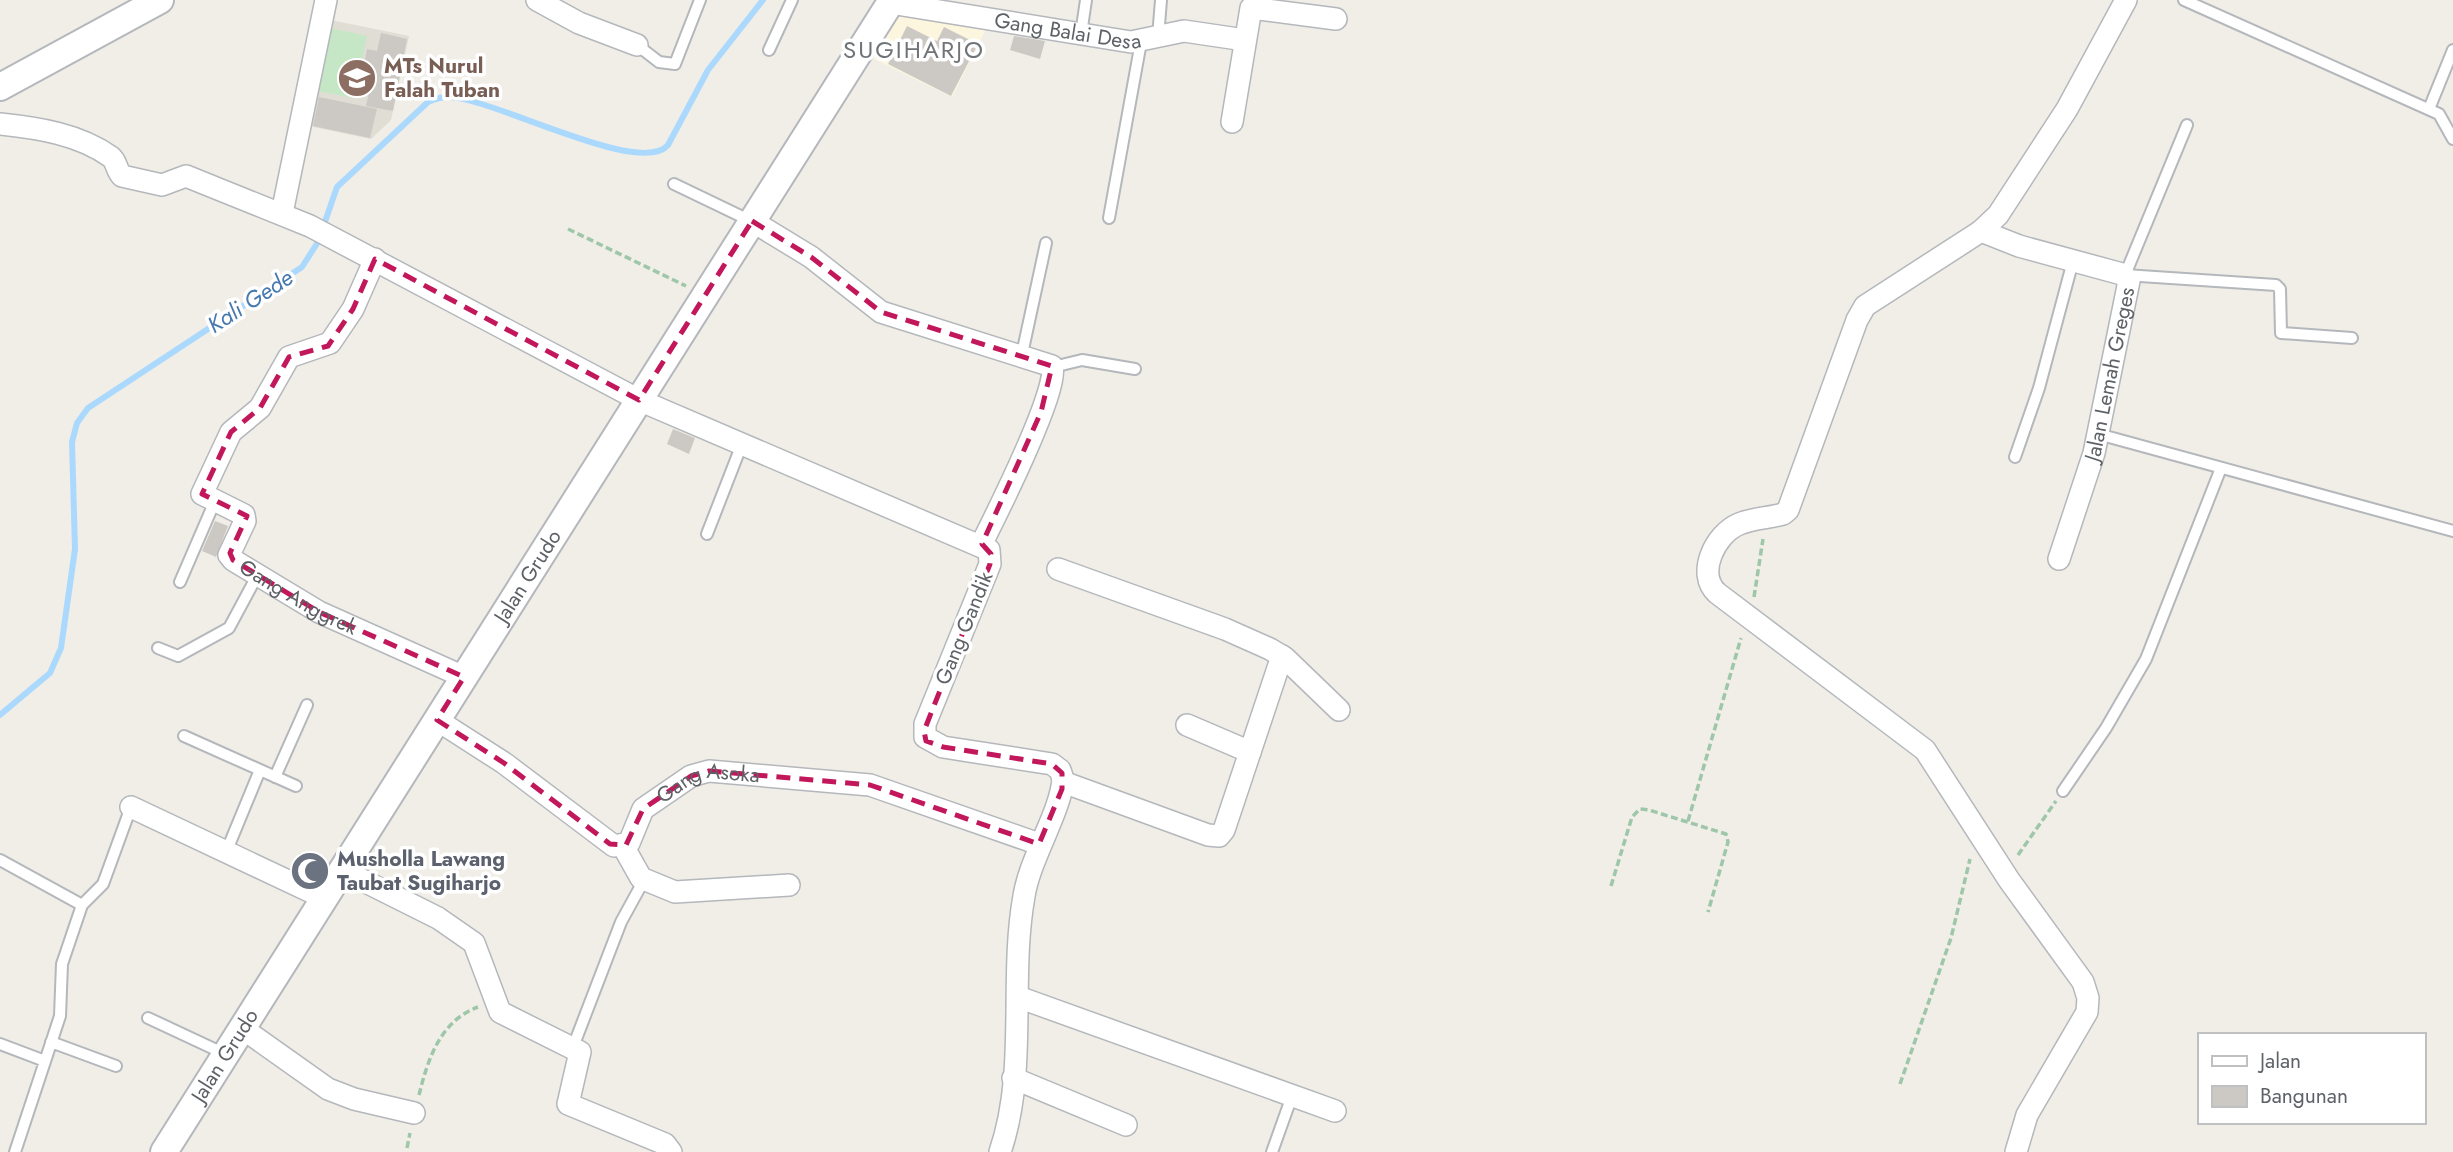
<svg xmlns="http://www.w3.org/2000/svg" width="2453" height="1152" viewBox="0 0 2453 1152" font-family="Jost,sans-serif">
<rect width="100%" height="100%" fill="#f0eee7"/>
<!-- commercial -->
<path fill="#fdf6df" d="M893 9 988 25 952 97 866 55Z"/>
<!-- education -->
<path fill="#e0ddd5" d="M326 19 409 36 391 120 371 139 304 125Z"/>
<!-- park -->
<path fill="#c5e7c5" d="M330 28 367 36 354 98 317 91Z"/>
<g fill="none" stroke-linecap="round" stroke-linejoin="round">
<!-- stream -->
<path stroke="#abd9fd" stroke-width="6" d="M0 715 50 673 61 648 75 549 72 442 77 423 88 408 302 267 318 242 337 187 428 102C434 99 441 97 449 97 491 97 641 178 668 145L708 70 763 0"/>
</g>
<!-- building -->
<path fill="#ccc9c4" d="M907 26 937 41 944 27 978 44 951 96 888 64Z
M381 33 407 39 393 111 366 106 374 67 364 65 367 49 377 51Z
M1014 36 1045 41 1040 59 1010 50Z
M319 97 377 109 370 138 313 126Z
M673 429 695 438 689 454 667 444Z
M215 521 228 526 216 557 202 551Z
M300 853 326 866 317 880 292 868Z"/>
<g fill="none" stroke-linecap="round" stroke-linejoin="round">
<!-- service casing -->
<g stroke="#b4b7bb" stroke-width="14">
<path id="service" d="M2184 0 2439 114 2453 139
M1081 34 1086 0
M1158 37 1161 0
M637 45 659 62 675 64 700 0
M769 50 792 0
M2429 109 2453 50
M2187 125 2125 275 2276 285 2280 289 2281 333 2352 338
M674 184 751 221
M1109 218 1141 42
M1022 354 1046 243
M1053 367 1082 360 1135 369
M2098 434 2453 531
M2015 457 2039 388 2073 261
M707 534 742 444
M180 582 215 501
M158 648 178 656 229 628 258 574
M184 736 296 786
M275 777 307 705
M2063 791 2106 728 2146 659 2221 468
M227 850 260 770
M0 860 82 905
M148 1018 225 1054
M51 1042 116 1066
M0 1044 45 1061
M573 1047 621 922 644 880
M15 1152 60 1016 62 964 82 905 103 884 131 807
M1272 1152 1292 1096"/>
</g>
<!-- minor casing -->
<g stroke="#b4b7bb" stroke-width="24">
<g id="minor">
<path d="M537 0 579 23 637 45"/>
<path id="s1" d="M890 3 1131 42 1184 31 1245 40"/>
<path d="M1232 122 1251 8 1336 19"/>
<path d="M0 124C38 128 79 134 111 157 117 162 116 170 122 176L162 185 186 176 310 226 639 400 989 550 990 564 925 724V737L943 747 1052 764 1060 770 1063 779C1061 811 1030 858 1024 896 1009 980 1028 1070 1000 1152"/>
<path d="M282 213 326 0"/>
<path d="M752 221 811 257 881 312 1052 366C1060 388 995 517 981 545"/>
<path d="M1981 231 1865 306 1857 320 1788 510 1783 514C1769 518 1753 518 1739 524 1715 534 1696 574 1717 593L1925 750 2009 880 2083 982 2088 998 2087 1012 2027 1115 2016 1152"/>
<path id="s2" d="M375 259 353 309 330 343 289 357 260 408 231 432 202 494 244 515 245 521 229 555 233 560 319 612 464 677"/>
<path id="s3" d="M2059 559 2094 453 2129 281 2122 274 2019 246 1981 231 1998 215 2067 109 2126 0"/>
<path d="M1058 569 1225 629 1270 649 1285 658 1339 710"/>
<path id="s4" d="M437 720 504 763 614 846 629 843 643 809 691 776 709 771 870 785 1039 844"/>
<path d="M1187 725 1250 752"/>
<path d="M1063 782 1208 835 1219 836 1224 830 1282 656"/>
<path d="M131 807 324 898"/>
<path d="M623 846 641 878 675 892 789 885"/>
<path d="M342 870 438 918 474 943 500 1012 580 1052 568 1104 665 1144 671 1152"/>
<path d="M1018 997 1335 1111"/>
<path d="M242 1028 328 1089 354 1099 414 1113"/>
<path d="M1013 1078 1126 1125"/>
</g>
</g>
<!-- tertiary casing -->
<g stroke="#b4b7bb" stroke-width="30">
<g id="tertiary">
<path d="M0 87 160 0"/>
<path id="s5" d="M164 1152 892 0"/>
</g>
</g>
<!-- path -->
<path stroke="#9ec7aa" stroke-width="3.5" stroke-dasharray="7 3.5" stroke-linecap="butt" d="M568 229 686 286
M1754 597 1763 539
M1688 821 1741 638
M2018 855 2056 801
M1611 886 1632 817 1640 809 1649 810 1726 834 1728 842 1708 912
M1900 1084 1951 938 1970 859
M419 1095C428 1059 440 1021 478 1007
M407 1148 410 1133"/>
<!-- service -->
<use href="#service" stroke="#fff" stroke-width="10"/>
<!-- minor -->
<use href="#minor" stroke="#fff" stroke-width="21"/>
<!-- tertiary -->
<use href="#tertiary" stroke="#fff" stroke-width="26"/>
</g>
<!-- marked area -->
<path fill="none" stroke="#c2185b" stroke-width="5" stroke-dasharray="14 9" stroke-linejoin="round" d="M752 221 811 257 881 312 1052 366 1041 412 982 544 991 554 990 564 924 731 926 741 943 747 1052 764 1062 773V789L1039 844 870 785 709 771 691 776 643 809 626 845 610 844 504 763 437 720 464 677 319 612 233 560 230 553 247 516 202 494 231 432 260 408 289 357 328 346 353 309 375 259 639 400Z"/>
<!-- icons -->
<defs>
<g id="school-disc" transform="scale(2.0125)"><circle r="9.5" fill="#8d6e63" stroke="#fff"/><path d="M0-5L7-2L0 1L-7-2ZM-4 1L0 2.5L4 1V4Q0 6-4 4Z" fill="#fff"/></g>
<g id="mosque-disc" transform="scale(2.0125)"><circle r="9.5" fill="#6b7280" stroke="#fff"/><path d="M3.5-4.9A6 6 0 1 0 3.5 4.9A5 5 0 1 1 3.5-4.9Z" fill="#fff"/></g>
</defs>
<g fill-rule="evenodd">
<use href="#school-disc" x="357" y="78"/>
<use href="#mosque-disc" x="310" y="871"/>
</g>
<g text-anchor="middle" stroke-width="7" stroke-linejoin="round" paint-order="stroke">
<!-- street labels -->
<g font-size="21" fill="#5e6267" stroke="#fff">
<text dy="7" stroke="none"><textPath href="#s1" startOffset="180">Gang Balai Desa</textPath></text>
<text dy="7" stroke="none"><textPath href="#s3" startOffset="192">Jalan Lemah Greges</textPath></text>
<text dy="7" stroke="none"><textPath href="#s5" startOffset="681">Jalan Grudo</textPath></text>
<text dy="7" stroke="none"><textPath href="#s2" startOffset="476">Gang Anggrek</textPath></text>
<text transform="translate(964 628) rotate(-68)" y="7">Gang Gandik</text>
<text dy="7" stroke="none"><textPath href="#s4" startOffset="343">Gang Asoka</textPath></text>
<text dy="7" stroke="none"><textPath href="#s5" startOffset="114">Jalan Grudo</textPath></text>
</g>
<!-- education labels -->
<g font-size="21" font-weight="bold" fill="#785e54" stroke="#fff" text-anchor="start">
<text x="384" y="73">MTs Nurul<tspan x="384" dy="24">Falah Tuban</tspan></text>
</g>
<!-- worship labels -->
<g font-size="21" font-weight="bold" fill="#5b616d" stroke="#fff" text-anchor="start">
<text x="337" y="866">Musholla Lawang<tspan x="337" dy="24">Taubat Sugiharjo</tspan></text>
</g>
<!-- water labels -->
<g font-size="23" font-style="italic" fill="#4679af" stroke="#fff">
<text transform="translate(250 301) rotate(-33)" y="8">Kali Gede</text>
</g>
<!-- quarter labels -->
<g font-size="24" letter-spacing="2" fill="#6f7479" stroke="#fff">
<text x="914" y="58">SUGIHARJO</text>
</g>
</g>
<!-- legend -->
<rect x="2198" y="1033" width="228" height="91" fill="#ffffff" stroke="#bfc0c2" stroke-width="2"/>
<rect x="2212" y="1056" width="35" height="10" fill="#ffffff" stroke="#bfc0c2" stroke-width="2"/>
<text x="2260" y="1068" font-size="21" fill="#5e6267">Jalan</text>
<rect x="2212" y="1086" width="35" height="21" fill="#ccc9c4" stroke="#bfc0c2" stroke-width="2"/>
<text x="2260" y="1103" font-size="21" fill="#5e6267">Bangunan</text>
</svg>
